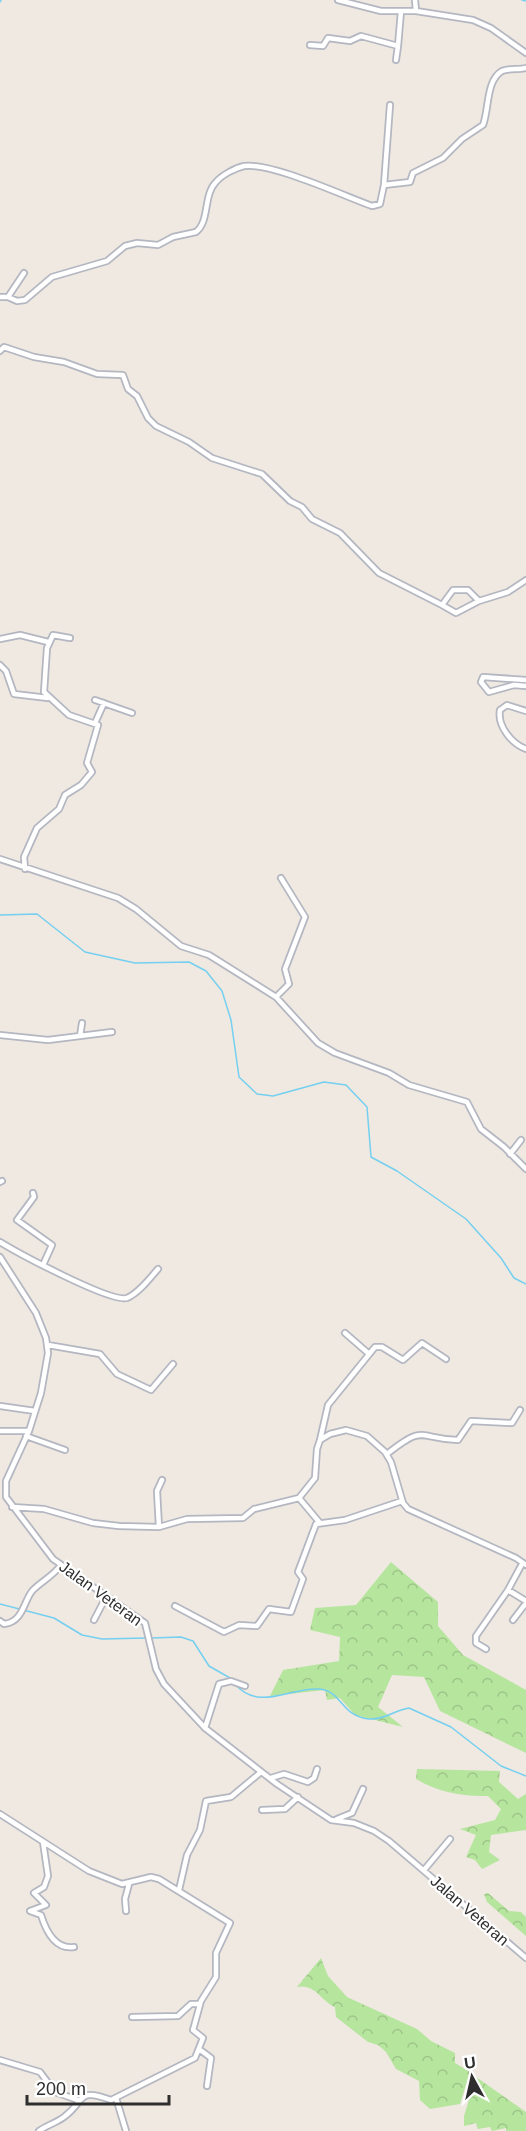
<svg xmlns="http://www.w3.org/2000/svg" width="526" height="2131" viewBox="0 0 526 2131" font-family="Arial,sans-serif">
<defs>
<pattern id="forest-crowns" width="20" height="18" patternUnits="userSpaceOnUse" patternTransform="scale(1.5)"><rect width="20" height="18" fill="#b6e59e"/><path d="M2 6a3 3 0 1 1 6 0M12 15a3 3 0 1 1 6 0" fill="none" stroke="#9dc588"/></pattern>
</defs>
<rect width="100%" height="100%" fill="#efe9e1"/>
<!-- forest -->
<path fill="url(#forest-crowns)" d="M391 1562 438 1602V1626L463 1655 526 1690V1753L440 1711 424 1677 392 1675 378 1707 403 1727 355 1715 340 1698 327 1700 325 1690 270 1696 283 1670 339 1661 340 1637 310 1630 315 1608 356 1605Z
M417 1769 500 1771 499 1782 518 1799 526 1794V1830L491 1835 489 1852 500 1860 482 1869 475 1860 466 1857 476 1835 460 1829 495 1820 501 1809 488 1796C463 1797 438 1792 416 1779Z
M488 1893 509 1911 521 1912 526 1917V1936L487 1902 484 1894Z
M321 1958 328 1976 347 1997 417 2029 431 2041 455 2053V2063L470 2072 460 2104 430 2109 420 2100 419 2081 396 2069 386 2052 378 2045 368 2042 336 2017 335 2007C321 2001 315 1983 297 1987Z
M476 2077 526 2112V2131H506V2128L492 2131 490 2127 478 2129 476 2123 464 2126V2116Z"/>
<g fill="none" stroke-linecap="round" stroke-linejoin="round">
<!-- stream -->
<path stroke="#75cff0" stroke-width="1.5" d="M522 0 526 1
M0 2 1 0
M0 915 37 914 85 952 135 963 189 962 206 971 222 991 231 1020 239 1077 257 1094 273 1096 324 1082 346 1085 367 1107 371 1157 397 1171 466 1219 501 1258 514 1278 526 1284
M0 1604 54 1618 82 1635 102 1639 146 1638
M151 1638 181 1637 193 1641 209 1666 230 1678
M235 1684C259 1712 290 1687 319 1689 343 1691 340 1716 369 1719 385 1720 395 1710 409 1708L451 1727 501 1766 526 1776"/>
<!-- street casing -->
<g stroke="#b4b7c1" stroke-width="8">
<path id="street" d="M338 0 381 11H416L473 20 491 28 526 53
M415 0 416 11
M310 45 323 46 328 38 350 41 361 36 398 46 401 11
M396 60 398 46
M390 105 384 185 410 182 413 173 443 158 462 139 483 125C489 110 486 80 502 71 509 68 519 70 526 68
M0 297H8L17 301 25 300 52 277 107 261 125 246 137 243 158 245 173 237 196 232C210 221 203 195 216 182 222 175 235 168 244 166 271 162 344 196 372 206L380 204 384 185
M8 297 24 273
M0 351 4 347 34 357 64 362 97 374 123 375 128 389 137 396 148 418 156 426 189 442 212 458 262 474 290 501 302 507 312 519 340 533 379 573 442 605 453 590H468L479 601 508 592 526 580
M442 605 456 613 479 601
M0 639 20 635 48 642
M0 665 6 671 14 694 48 698
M526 680 483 677 481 682 489 692 514 685 526 686
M95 700 132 713
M526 711 507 705 500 710C497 726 512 744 526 749
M95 723 104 703
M0 859 118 898 136 909 181 946 209 955 276 997 318 1043 335 1053 389 1073 409 1085 467 1102 481 1129 504 1147 526 1169
M25 869 24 857 37 828 59 809 65 795 81 785 92 772 87 763 98 725 69 715 44 692 47 648 53 635 70 638
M276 997 289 984 285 969 305 917 281 878
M0 1035 48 1040 112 1032
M80 1036 82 1023
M510 1154 521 1140
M0 1182 2 1181
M33 1193 34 1197 17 1220 52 1245 43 1265
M0 1242C18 1253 111 1303 127 1298 139 1293 150 1278 158 1269
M0 1257 36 1313 46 1338 48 1353 41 1393 29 1431 6 1481V1497L53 1559 145 1623 156 1669 164 1684 205 1728 277 1784 331 1820 354 1823 374 1831 389 1841 526 1958
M345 1333 368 1353
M48 1345 100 1354 117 1374 151 1390 173 1364
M0 1406 35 1411
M0 1431H29
M26 1436 65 1450
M320 1440 328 1405 375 1347H382L403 1360 422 1343 446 1359
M387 1454C426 1423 418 1439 458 1440L471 1421 512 1423 520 1410
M299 1498 320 1523
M12 1507 44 1509 93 1523 119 1526 159 1527 187 1519 243 1518 254 1509 299 1498 315 1478 317 1449 320 1440 330 1434 346 1430 367 1436 385 1452 391 1462 403 1503 408 1509 516 1558 526 1565
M159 1527 157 1491 162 1480
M508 1590 526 1601
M175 1606 224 1632 239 1625 257 1626 269 1609 291 1612 303 1579 298 1572 316 1524 345 1520 402 1501
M94 1620 106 1597
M513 1620 526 1603
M0 1621 4 1624C24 1622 24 1599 33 1590 42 1581 53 1576 61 1565
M486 1649 476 1643V1636L508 1590 522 1564
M205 1728 219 1684 231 1681 245 1686
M271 1778 284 1774 308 1782 314 1778 317 1769
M262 1810 285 1809 298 1797
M0 1814 89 1871 122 1884 151 1877 159 1879 230 1923 216 1953V1977L201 2001 193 2030 203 2038 195 2058 111 2100C76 2087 86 2101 64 2117 56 2123 47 2125 39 2131
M337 1819 352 1813 363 1789
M43 1842 48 1876 44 1887 34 1893 46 1905 30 1911 41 1915C46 1931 55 1950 74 1947
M424 1870 450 1839
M179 1890 187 1855 200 1830 206 1801 231 1797 261 1772
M126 1911 125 1899 129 1884
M132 2017 178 2016 191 2004H200
M199 2049 211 2058 207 2086
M0 2060 40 2072 55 2092 78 2100
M116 2098 126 2131"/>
</g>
<!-- street -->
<use href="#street" stroke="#fff" stroke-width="4.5"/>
</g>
<g text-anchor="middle" stroke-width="4.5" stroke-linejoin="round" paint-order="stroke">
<!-- street labels -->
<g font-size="16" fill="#2e2e2e" stroke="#fff">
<text transform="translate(101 1593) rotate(36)" y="6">Jalan Veteran</text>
<text transform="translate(470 1910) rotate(41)" y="6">Jalan Veteran</text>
</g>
</g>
<!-- north arrow -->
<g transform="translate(472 2077) rotate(352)" stroke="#ffffff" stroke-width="4.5" paint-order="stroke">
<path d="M0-4.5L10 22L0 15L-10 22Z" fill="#2e2e2e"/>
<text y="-9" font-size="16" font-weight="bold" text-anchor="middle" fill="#2e2e2e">U</text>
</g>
<!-- scale -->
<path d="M27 2095v9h142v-9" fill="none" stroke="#2e2e2e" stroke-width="3"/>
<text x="36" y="2095" font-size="18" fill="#2e2e2e" stroke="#ffffff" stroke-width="4.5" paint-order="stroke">200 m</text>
</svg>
